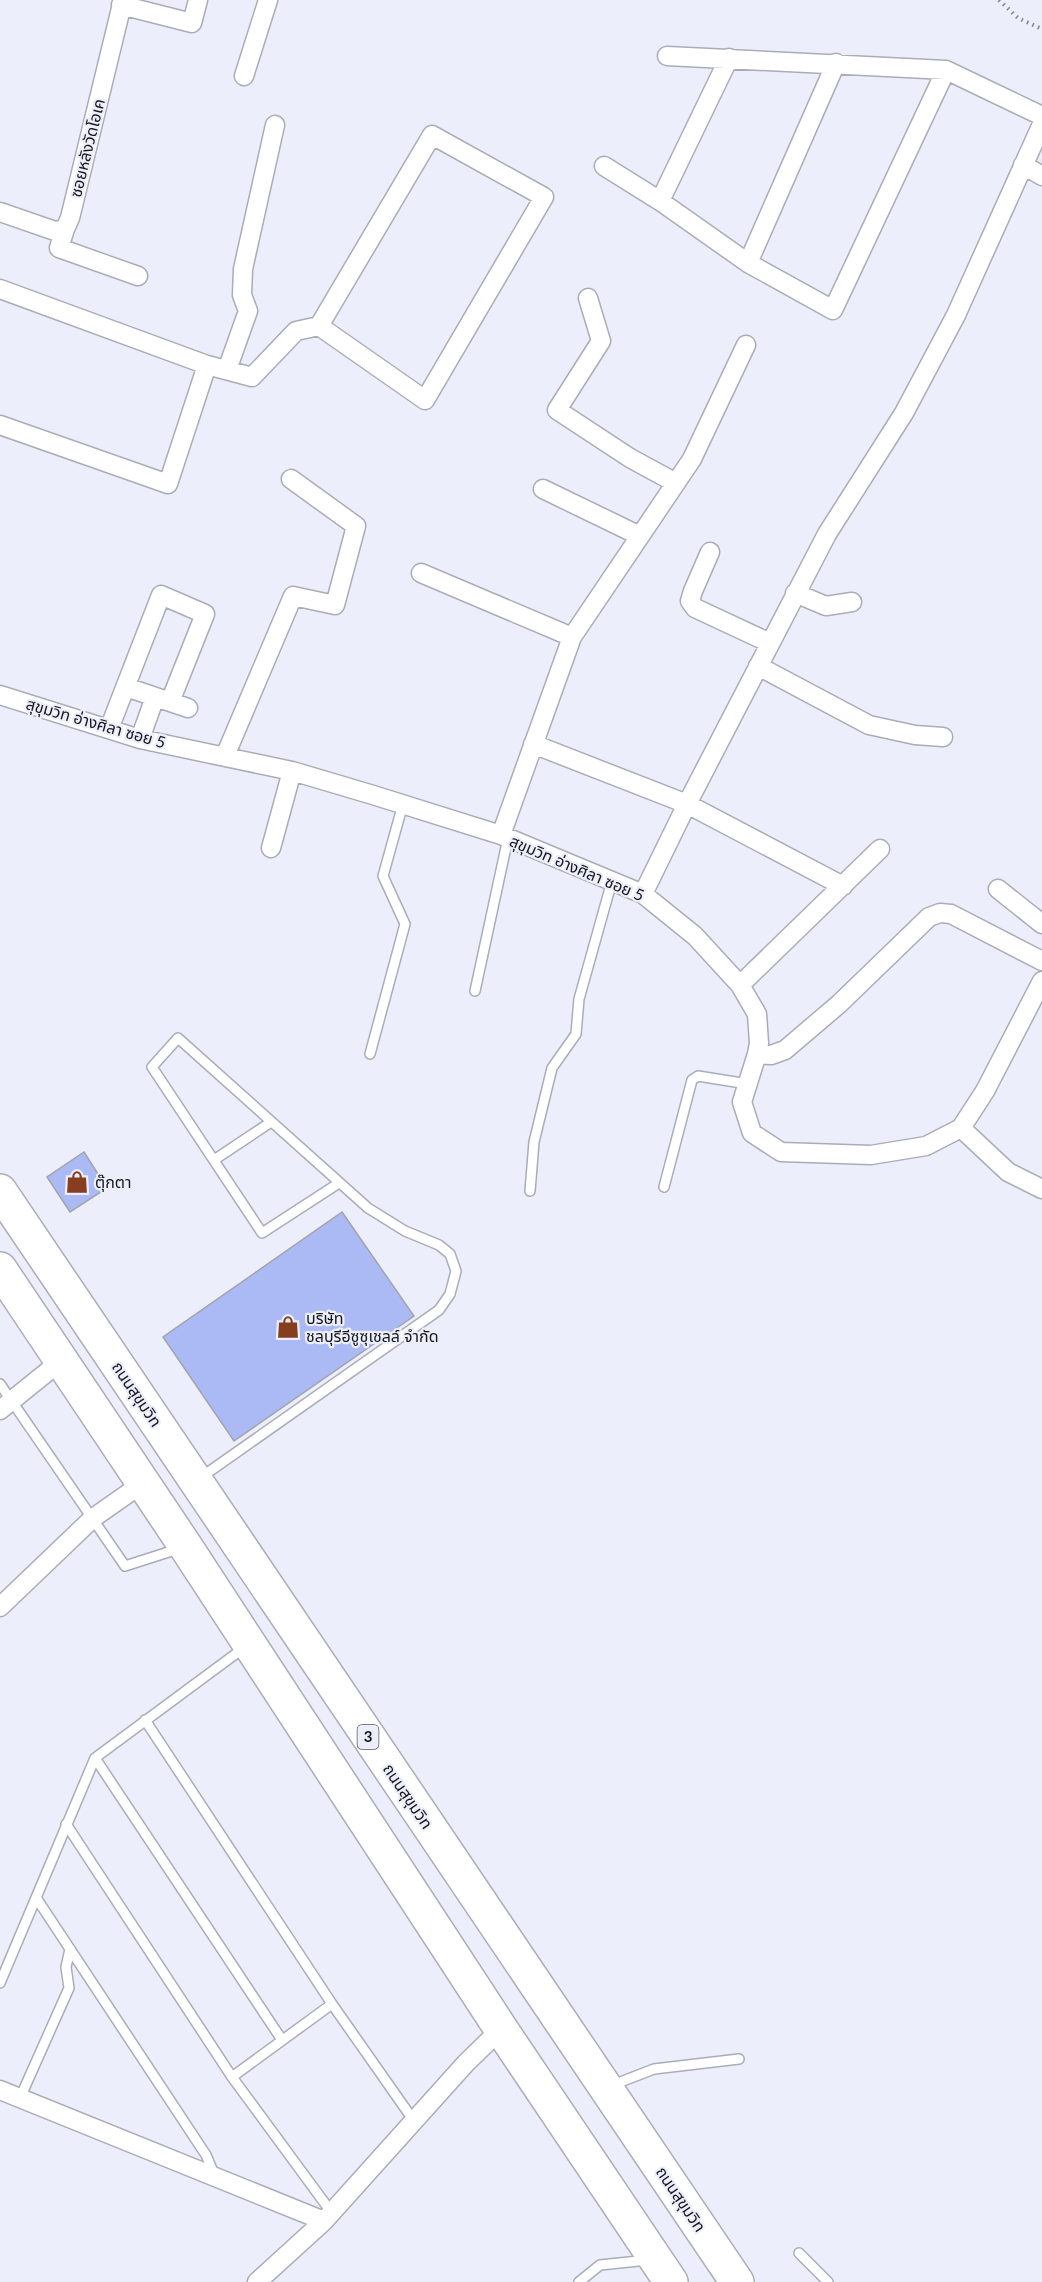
<svg xmlns="http://www.w3.org/2000/svg" width="1042" height="2282" viewBox="0 0 1042 2282" font-family="Lato,'Noto Sans Thai',sans-serif">
<rect width="100%" height="100%" fill="#eceffb"/>
<!-- building -->
<path fill="#abb9f5" stroke="#a1a4ae" stroke-width="1.5" d="M84 1152 107 1188 70 1212 47 1177Z
M342 1212 414 1316 234 1441 163 1337Z"/>
<g fill="none" stroke-linecap="round" stroke-linejoin="round">
<!-- lane casing -->
<g stroke="#aaadb8" stroke-width="12">
<path id="lane" d="M475 991 508 838
M370 1054 405 924 383 876 403 804
M214 1160 271 1122
M664 1187 692 1080 698 1076 748 1084
M530 1191 534 1142 552 1068 576 1034 579 999 612 881
M0 1384 125 1566 178 1549
M200 1478 439 1310 450 1294 456 1271 450 1254 439 1245 405 1231 368 1208 178 1038 152 1067 262 1233 339 1183
M145 1720 332 2004 414 2121
M95 1758 282 2040
M66 1824 232 2077 332 2213
M37 1899 206 2155 214 2174
M0 1983 95 1758 245 1647
M232 2077 332 2004
M610 2086 654 2069 739 2059
M20 2098 69 1988 66 1967 70 1949
M799 2253 828 2282
M579 2282 600 2265 648 2260"/>
</g>
<!-- street casing -->
<g stroke="#aaadb8" stroke-width="21">
<path id="street" d="M121 5 192 23 198 0
M667 56 946 70 1042 116
M244 76 268 0
M1023 165 1042 176
M604 166 660 201 748 263 833 310 946 70
M660 201 729 58
M0 212 55 231 65 229 70 218 123 0
M65 229 59 248 138 276
M748 263 836 63
M0 289 207 365 252 377 296 331 319 326 425 400 544 197 432 135 319 326
M588 298 601 341 557 410 630 458 676 483
M227 370 248 311 242 295 243 269 275 125
M0 425 168 484 207 365
M543 489 640 536
M710 552 693 591 690 601 695 608 770 643
M421 573 572 637
M795 593 826 606 852 602
M758 666 869 725 915 735 943 737
M126 687 188 708
M0 695 140 739 292 771 373 795 501 835 643 894 695 936 740 985 757 1014 759 1043 757 1054 742 1102 752 1133 781 1152 871 1155 926 1146 961 1128 985 1091 1042 981
M109 729 161 595 205 614 170 702
M140 739 155 697
M533 744 687 804 843 886
M225 756 293 596 335 605 356 526 291 479
M501 835 572 637 692 459 746 345
M271 848 292 771
M998 889 1042 924
M643 894 687 804 827 534 904 413 956 315 1042 124
M740 985 880 849
M757 1054 771 1055 785 1050 839 1004 929 917 940 913 951 914 1042 961
M961 1128 1008 1172 1042 1189
M0 1410 62 1360
M0 1607 93 1518 143 1483
M0 2090 324 2221
M257 2282 324 2221 466 2063 501 2029"/>
</g>
<!-- highway casing -->
<g stroke="#aaadb8" stroke-width="36">
<path id="highway" d="M0 1191 737 2282
M0 1269 186 1547 501 2029 671 2282"/>
</g>
<!-- path -->
<path stroke="#81838b" stroke-width="4" stroke-dasharray="1.5 4.5" stroke-linecap="butt" d="M999 0 1018 18 1042 29"/>
<!-- lane -->
<use href="#lane" stroke="#fff" stroke-width="9"/>
<!-- street -->
<use href="#street" stroke="#fff" stroke-width="18"/>
<!-- highway -->
<use href="#highway" stroke="#fff" stroke-width="33"/>
</g>
<!-- icons -->
<defs>
<g id="shop-bare" transform="scale(1.8)"><path d="M-5-2.5h2.3a2.7 3.5 0 0 1 5.4 0H5L5.5 6h-11ZM-1.5-2.5h3a1.5 2.3 0 0 0-3 0Z" fill="#863e1f" stroke="#eceffb" stroke-width="2.5" paint-order="stroke"/></g>
</defs>
<g fill-rule="evenodd">
<use href="#shop-bare" x="77" y="1182"/>
<use href="#shop-bare" x="288" y="1327"/>
</g>
<g text-anchor="middle" stroke-width="4.5" stroke-linejoin="round" paint-order="stroke">
<!-- shield labels -->
<rect fill="#eceffb" stroke="#56585e" stroke-width="1.5" x="357.5" y="1725" width="21" height="24" rx="4.5"/>
<g font-size="15" font-weight="bold" fill="#15171a">
<text x="368" y="1742">3</text>
</g>
<!-- street labels -->
<g font-size="16" fill="#15171a" stroke="#eceffb">
<text transform="translate(87 148) rotate(-76)" y="6">ซอยหลังวัดโอเค</text>
<text transform="translate(96 723) rotate(16)" y="6">สุขุมวิท อ่างศิลา ซอย 5</text>
<text transform="translate(577 868) rotate(23)" y="6">สุขุมวิท อ่างศิลา ซอย 5</text>
<text transform="translate(137 1394) rotate(56)" y="6">ถนนสุขุมวิท</text>
<text transform="translate(408 1796) rotate(56)" y="6">ถนนสุขุมวิท</text>
<text transform="translate(681 2199) rotate(56)" y="6">ถนนสุขุมวิท</text>
</g>
<!-- poi labels -->
<g font-size="16" fill="#15171a" stroke="#eceffb" text-anchor="start">
<text x="95" y="1188">ตุ๊กตา</text>
<text x="306" y="1324">บริษัท<tspan x="306" dy="18">ชลบุรีอีซูซุเชลล์ จำกัด</tspan></text>
</g>
</g>
</svg>
